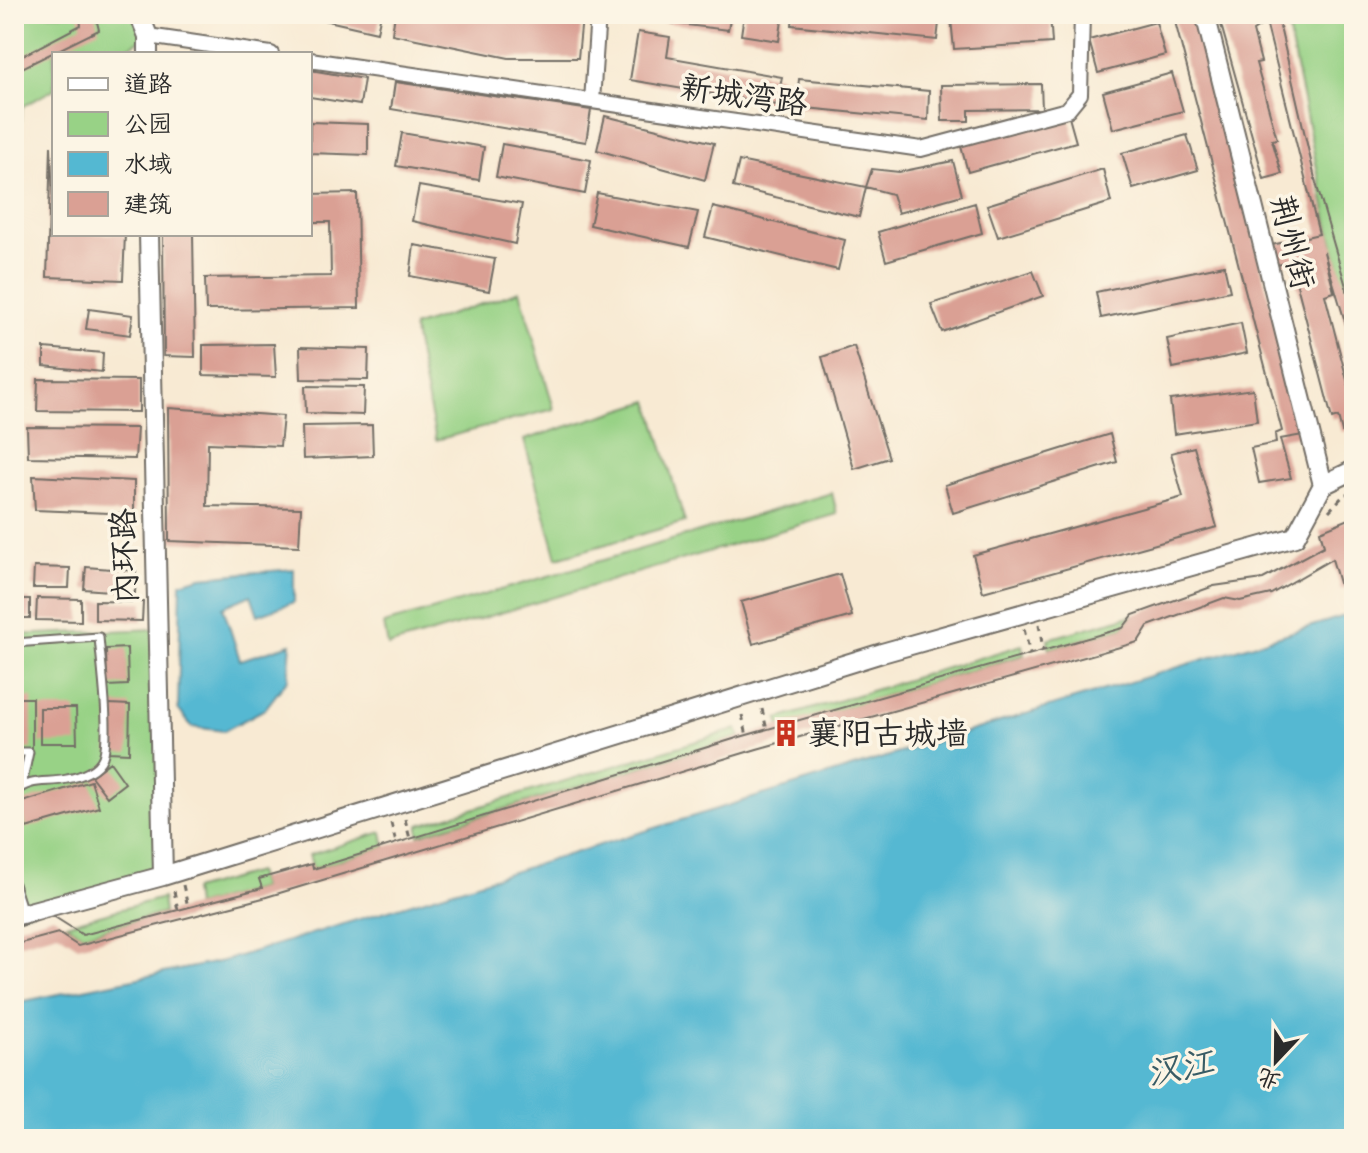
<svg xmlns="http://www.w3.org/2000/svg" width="1368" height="1153" viewBox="0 0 1368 1153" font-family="Mynerve,'LXGW WenKai TC',sans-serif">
<rect width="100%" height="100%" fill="#fcf5e5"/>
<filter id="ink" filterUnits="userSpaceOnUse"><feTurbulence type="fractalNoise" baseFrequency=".0125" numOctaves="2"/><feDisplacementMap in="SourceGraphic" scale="16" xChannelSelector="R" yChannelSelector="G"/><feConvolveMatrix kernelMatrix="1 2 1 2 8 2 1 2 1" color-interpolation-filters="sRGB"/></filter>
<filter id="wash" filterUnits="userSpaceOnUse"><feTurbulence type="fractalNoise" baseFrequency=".006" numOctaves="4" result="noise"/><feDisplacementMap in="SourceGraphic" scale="32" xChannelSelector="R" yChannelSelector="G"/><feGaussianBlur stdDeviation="1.8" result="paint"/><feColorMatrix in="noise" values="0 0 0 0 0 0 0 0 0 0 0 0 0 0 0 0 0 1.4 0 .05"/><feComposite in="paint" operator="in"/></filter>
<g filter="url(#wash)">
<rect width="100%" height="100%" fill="#f8ead3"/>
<!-- green -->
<path fill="#98d286" stroke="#627e58" stroke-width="2" d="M14 14H139L148 36 116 54H54V89L22 107 14 233Z
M1285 14H1354V323L1329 226Z
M520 291 554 409 436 440 413 327Z
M649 401 685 522 557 558 524 440Z
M832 493 837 514 388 646 384 624Z
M1133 615 1123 628 1049 649 1048 639Z
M156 629 163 876 14 916V635Z
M1022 645 1024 655 780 727 778 719Z
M737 729 740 737 419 835V825Z
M382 832 385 847 313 869 309 855Z
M257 872 262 888 195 906 193 890Z
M162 898 164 913 83 935 66 924Z"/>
<!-- water -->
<path fill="#54b8d2" stroke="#40727e" stroke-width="2" d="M294 569V602L258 615 251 595 223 607 240 660 291 644 288 679 265 709 224 731 192 727 178 709 181 583 201 577Z
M1354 613V1139H14V1003L223 961Z"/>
<g id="blocks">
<!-- building -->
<path fill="#daa094" d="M79 14H95L99 30 14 72V60L81 25Z
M297 14H381L377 32Z
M395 14 582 17 578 58H509L392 34Z
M637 14H731L728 30 636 19Z
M744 14H783L779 41 741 35Z
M793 14H940L937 40 792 25Z
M1050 14 1052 43 954 49 951 19Z
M1173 14H1198L1303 435 1280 439 1291 478 1259 483 1251 448 1276 443 1275 434 1282 431Z
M1223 14H1259L1262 25 1253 31 1261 62 1256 63 1277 139 1272 140 1282 174 1264 179 1220 21 1225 20Z
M1264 14H1277L1316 183 1354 314 1353 348 1324 252 1334 292 1325 295 1354 407V429L1342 432 1338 417 1332 419 1291 262 1277 265 1272 245 1319 234Z
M1156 22 1165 55 1098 73 1089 40Z
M638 32 670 37 667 57 782 77 777 105 630 80Z
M310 70 364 79 360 105 310 97Z
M1172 73 1183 111 1113 129 1103 92Z
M799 79 929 91 928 120 796 107Z
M395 82 591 110 586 142 391 109Z
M1041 84 1042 109 969 110V121H942L941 85Z
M1067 110 1076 142 968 172 959 139Z
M605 116 714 143 705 180 597 150Z
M310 122 368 124V155L310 153Z
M402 133 484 147 479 180 396 166Z
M1187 135 1198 170 1133 189 1122 153Z
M502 144 591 160 585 194 496 177Z
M51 146 54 234H125L123 280 47 277Z
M739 161 866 187 859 217 733 187Z
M953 161 962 195 898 213 892 194 866 187 872 169 899 172Z
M1103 169 1111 202 998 237 987 205Z
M419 186 522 204 515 244 412 221Z
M357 193 359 308 206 310 205 278 331 276 330 222H310V194Z
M597 193 698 212 689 247 590 225Z
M975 203 982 233 886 261 878 232Z
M713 207 845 240 838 270 705 237Z
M163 234H193L195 357 164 356Z
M414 245 495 259 489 291 410 276Z
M1224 265 1230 291 1101 318 1096 292Z
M1033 271 1043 296 942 332 931 304Z
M89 309 133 315 130 335 86 329Z
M1241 323 1247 353 1173 368 1167 339Z
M274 344 276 377 203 375V345Z
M854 346 889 458 854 469 822 357Z
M300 347 369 349 368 380 301 379Z
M44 348 103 353 102 372 44 366Z
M38 379 139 380V412L37 411Z
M305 386 364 387 363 415 306 413Z
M1253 389 1257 421 1174 434 1170 400Z
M168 408 283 416 280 446 208 443 207 506 301 508 299 546 169 541Z
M372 425 373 456 303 459 302 426Z
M27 427 137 428 135 459 28 457Z
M1110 434 1117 462 953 513 945 485Z
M1194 447 1217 527 983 592 973 555 1183 497 1171 453Z
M33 476 134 481V514L35 510Z
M1354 517V585L1341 590 1332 559 1271 594 1240 601 1224 598 1148 626 1138 642 757 749 263 898 78 946 58 933 14 945V928L53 916 83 935 262 888 259 879 312 864 313 869 740 737 1123 628 1133 615 1214 586 1263 579 1324 546 1320 531Z
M34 567 70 568 69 588H33Z
M86 567 136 571 135 593 84 589Z
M840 574 852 616 753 644 741 602Z
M37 598 81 599V621L36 620Z
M14 599H30V618H14Z
M95 601 143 602 142 621 95 620Z
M127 648 128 685 107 686 106 649Z
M14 698H32V749L14 748Z
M109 704 130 705 129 753 108 752Z
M40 708H76L77 743H40Z
M110 762 125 783 107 797 91 776Z
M91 781 99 807 26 828 19 803Z"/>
</g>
</g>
<g filter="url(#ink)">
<use href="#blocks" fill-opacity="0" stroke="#736e66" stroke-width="2"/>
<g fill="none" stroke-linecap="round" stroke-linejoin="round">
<!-- service casing -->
<g stroke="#736e66" stroke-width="11">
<path id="service" d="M14 643 99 637C101 663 111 735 103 757 98 770 80 777 67 779 47 784 31 777 14 793
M14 752H29L22 785
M14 884 23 912"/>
</g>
<!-- minor casing -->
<g stroke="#736e66" stroke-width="18">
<path id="minor" d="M148 36 271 54
M310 60 921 149 1067 110 1080 94 1082 14
M592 101 598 14"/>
</g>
<!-- tertiary casing -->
<g stroke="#736e66" stroke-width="22">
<path id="tertiary" d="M139 14 148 36V54
M1205 14 1323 485
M149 234 163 876
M14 916 163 876 882 653 1295 537 1323 485 1354 470"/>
</g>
<!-- path -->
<path stroke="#736e66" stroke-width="3" stroke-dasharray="6 6" stroke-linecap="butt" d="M1329 511 1345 494 1354 493
M1039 624 1043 650
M1024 629 1030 654
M762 709 767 730
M742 715 747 736
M405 819 410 839
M391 823 396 843
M183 885 188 907
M174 891 178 910"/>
<!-- service -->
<use href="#service" stroke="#fff" stroke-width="7"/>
<!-- minor -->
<use href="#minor" stroke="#fff" stroke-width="14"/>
<!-- tertiary -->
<use href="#tertiary" stroke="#fff" stroke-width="18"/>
</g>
</g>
<!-- icons -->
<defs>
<g id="building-bare" transform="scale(2.16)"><path d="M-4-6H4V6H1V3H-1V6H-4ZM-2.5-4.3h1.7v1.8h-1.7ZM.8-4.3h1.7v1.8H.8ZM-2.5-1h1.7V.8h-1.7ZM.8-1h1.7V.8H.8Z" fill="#c8321e" stroke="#fcf5e5" stroke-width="2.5" paint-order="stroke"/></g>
</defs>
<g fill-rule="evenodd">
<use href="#building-bare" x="786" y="733"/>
</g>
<g text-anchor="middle" stroke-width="7" stroke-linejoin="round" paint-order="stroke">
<!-- street labels -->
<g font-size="32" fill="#2b2b2b" stroke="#fcf5e5">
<text transform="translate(744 95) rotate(8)" y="11">新城湾路</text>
<text transform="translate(1293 242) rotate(76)" y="11">荆州街</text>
<text transform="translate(124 556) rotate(-92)" y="11">内环路</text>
</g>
<!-- poi labels -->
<g font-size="32" fill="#2b2b2b" stroke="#fcf5e5" text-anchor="start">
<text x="808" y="744">襄阳古城墙</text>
</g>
<!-- water labels -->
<g font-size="34" font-style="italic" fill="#395c65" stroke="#fcf5e5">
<text transform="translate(1180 1067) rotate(-12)" y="12">汉江</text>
</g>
</g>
<!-- margin -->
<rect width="1368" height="1153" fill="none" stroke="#fcf5e5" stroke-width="48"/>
<!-- legend -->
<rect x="52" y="52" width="260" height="184" fill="#fcf5e5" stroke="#a8a49b" stroke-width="2"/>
<rect x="68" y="78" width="40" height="12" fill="#ffffff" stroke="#a8a49b" stroke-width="2"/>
<text x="124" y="92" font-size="24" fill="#2b2b2b">道路</text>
<rect x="68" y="112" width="40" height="24" fill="#98d286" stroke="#a8a49b" stroke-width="2"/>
<text x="124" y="132" font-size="24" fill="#2b2b2b">公园</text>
<rect x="68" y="152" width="40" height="24" fill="#54b8d2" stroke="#a8a49b" stroke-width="2"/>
<text x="124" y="172" font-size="24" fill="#2b2b2b">水域</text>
<rect x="68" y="192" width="40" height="24" fill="#daa094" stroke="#a8a49b" stroke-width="2"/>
<text x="124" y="212" font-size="24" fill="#2b2b2b">建筑</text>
<!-- north arrow -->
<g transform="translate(1276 1061) rotate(202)" stroke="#fcf5e5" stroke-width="6" paint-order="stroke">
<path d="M0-6L14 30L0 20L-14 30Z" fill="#2b2b2b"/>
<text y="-12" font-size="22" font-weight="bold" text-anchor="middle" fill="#2b2b2b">北</text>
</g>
</svg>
